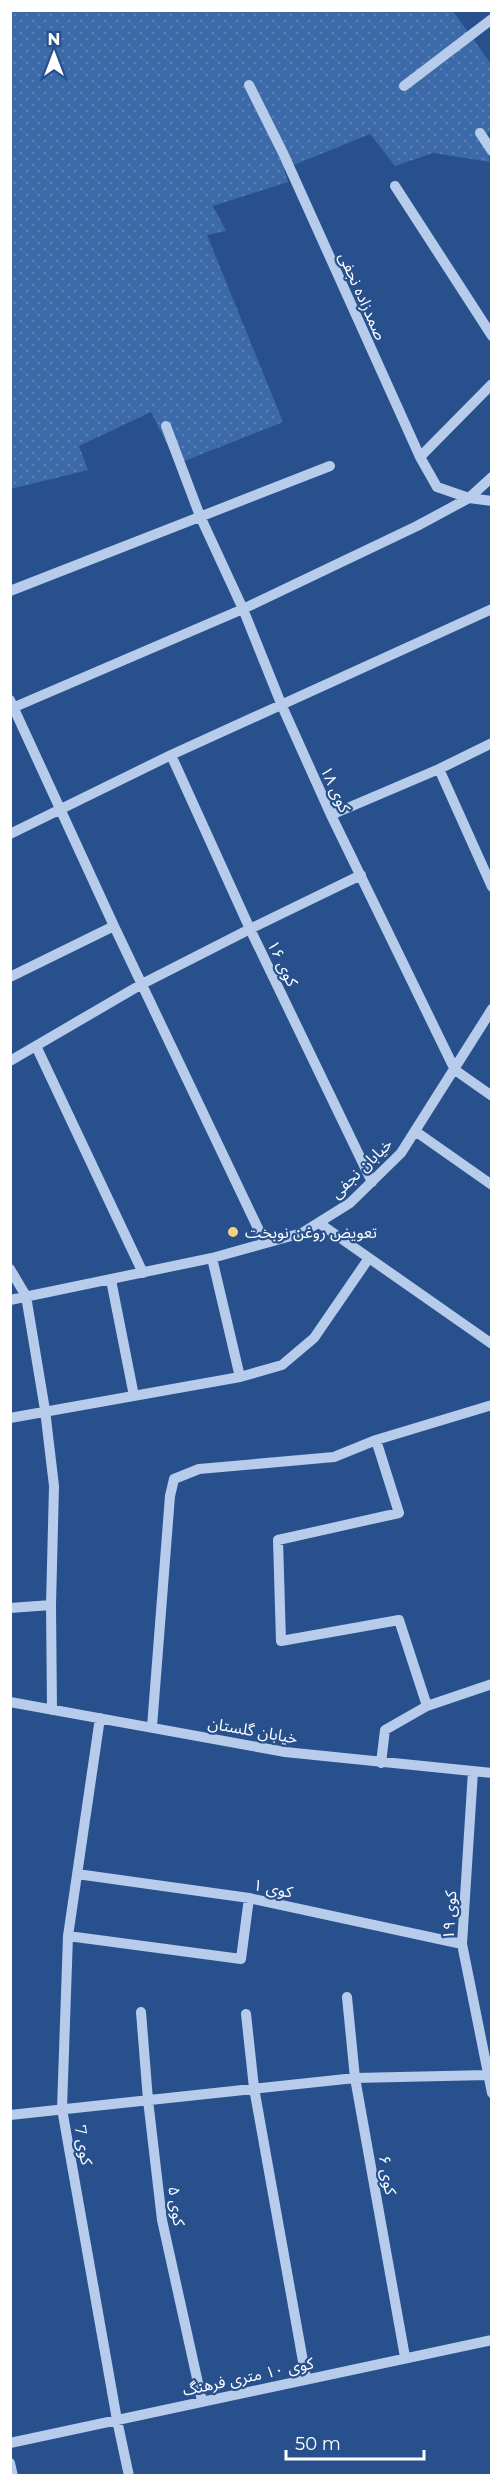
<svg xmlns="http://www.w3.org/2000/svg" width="502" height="2486" viewBox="0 0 502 2486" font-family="Montserrat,'Noto Sans Arabic',sans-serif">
<defs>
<pattern id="green-dots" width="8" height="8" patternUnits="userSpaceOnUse" patternTransform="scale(1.5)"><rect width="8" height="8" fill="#3c6aa8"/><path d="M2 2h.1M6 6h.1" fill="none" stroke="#5980b5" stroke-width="1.8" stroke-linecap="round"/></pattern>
</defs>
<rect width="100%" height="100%" fill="#27508c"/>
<!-- green -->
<path fill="url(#green-dots)" d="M10 11H453L491 64V131L485 135 490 162 433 153 395 166 370 134 284 169 288 182 213 206 226 231 207 235 283 422 177 464 151 412 79 446 88 470 11 489Z"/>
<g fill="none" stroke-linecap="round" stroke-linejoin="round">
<!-- minor -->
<path stroke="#b6ccea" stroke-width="10" d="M249 85 283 153 420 457 437 487 469 498 492 501
M404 86 492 19
M480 133 492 151
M395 186 492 336
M166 426 200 516 243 609 282 706 331 815 455 1070 492 1096
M420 457 492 384
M10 591 330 466
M10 700 114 926 265 1243
M10 709 243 609 417 526 469 498 492 477
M171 755 250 929 372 1182
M439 769 492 887
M331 815 439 769 492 743
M10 834 171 755 492 609
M10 977 114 926
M36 1046 143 1273
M10 1061 142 984 250 929 361 875
M415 1131 492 1185
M319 1223 492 1344
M212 1258 240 1377
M10 1269 26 1296 45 1410 54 1486 51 1605 52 1710
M111 1280 134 1396
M10 1300 212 1258 302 1233 350 1203 401 1153 492 1009
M10 1418 240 1377 282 1365 314 1338 369 1258
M376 1440 399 1513 278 1540 281 1641 399 1620 427 1706 492 1684
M10 1608 51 1605
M10 1702 285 1752 492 1773
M100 1718 68 1936 62 2109 117 2420 129 2476
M152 1727 170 1496 174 1479 199 1469 334 1457 376 1440 492 1405
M381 1763 385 1730 427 1706
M473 1771 462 1944 492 2093
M77 1874 249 1898 462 1944
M68 1936 241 1959 249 1898
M347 1997 355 2078 405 2357
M141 2012 148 2100 162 2220 202 2401
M246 2014 254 2088 306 2378
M10 2115 355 2078 488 2075
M10 2443 492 2340
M10 2463 13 2476"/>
</g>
<!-- markers -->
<circle fill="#f2d37b" stroke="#27508c" stroke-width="2" cx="233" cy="1232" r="6"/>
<g text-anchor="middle" stroke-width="4.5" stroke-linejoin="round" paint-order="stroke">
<!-- street labels -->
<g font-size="16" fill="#fff" stroke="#27508c">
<text transform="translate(363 296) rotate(66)" y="6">صمدزاده نجفی</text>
<text transform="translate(336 789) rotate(65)" y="6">کوی ۱۸</text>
<text transform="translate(283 963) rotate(64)" y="6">کوی ۱۶</text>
<text transform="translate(361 1168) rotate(-44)" y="6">خیابان نجفی</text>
<text transform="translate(253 1730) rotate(10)" y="6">خیابان گلستان</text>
<text transform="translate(273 1888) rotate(12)" y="6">کوی ۱</text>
<text transform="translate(449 1915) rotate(-87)" y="6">کوی ۱۹</text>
<text transform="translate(84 2145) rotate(80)" y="6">کوی 7</text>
<text transform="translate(388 2175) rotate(80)" y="6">کوی ۶</text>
<text transform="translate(177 2206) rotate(82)" y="6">کوی ۵</text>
<text transform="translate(248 2376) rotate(-12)" y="6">کوی ۱۰ متری فرهنگ</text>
</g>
<!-- poi labels -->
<g font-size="16" fill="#fff" stroke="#27508c" text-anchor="start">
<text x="245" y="1238">تعویض روغن نوبخت</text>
</g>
</g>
<!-- border -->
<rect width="502" height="2486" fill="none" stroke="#ffffff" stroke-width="24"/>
<!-- north arrow -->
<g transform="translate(54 54)" stroke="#27508c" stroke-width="4.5" paint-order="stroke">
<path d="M0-4.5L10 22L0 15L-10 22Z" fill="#ffffff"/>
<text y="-9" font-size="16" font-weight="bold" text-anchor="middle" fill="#ffffff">N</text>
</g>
<!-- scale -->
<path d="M286 2450v9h138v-9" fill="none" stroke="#ffffff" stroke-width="3"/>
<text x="295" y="2450" font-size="18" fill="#ffffff" stroke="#27508c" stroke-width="4.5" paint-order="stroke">50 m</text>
</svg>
